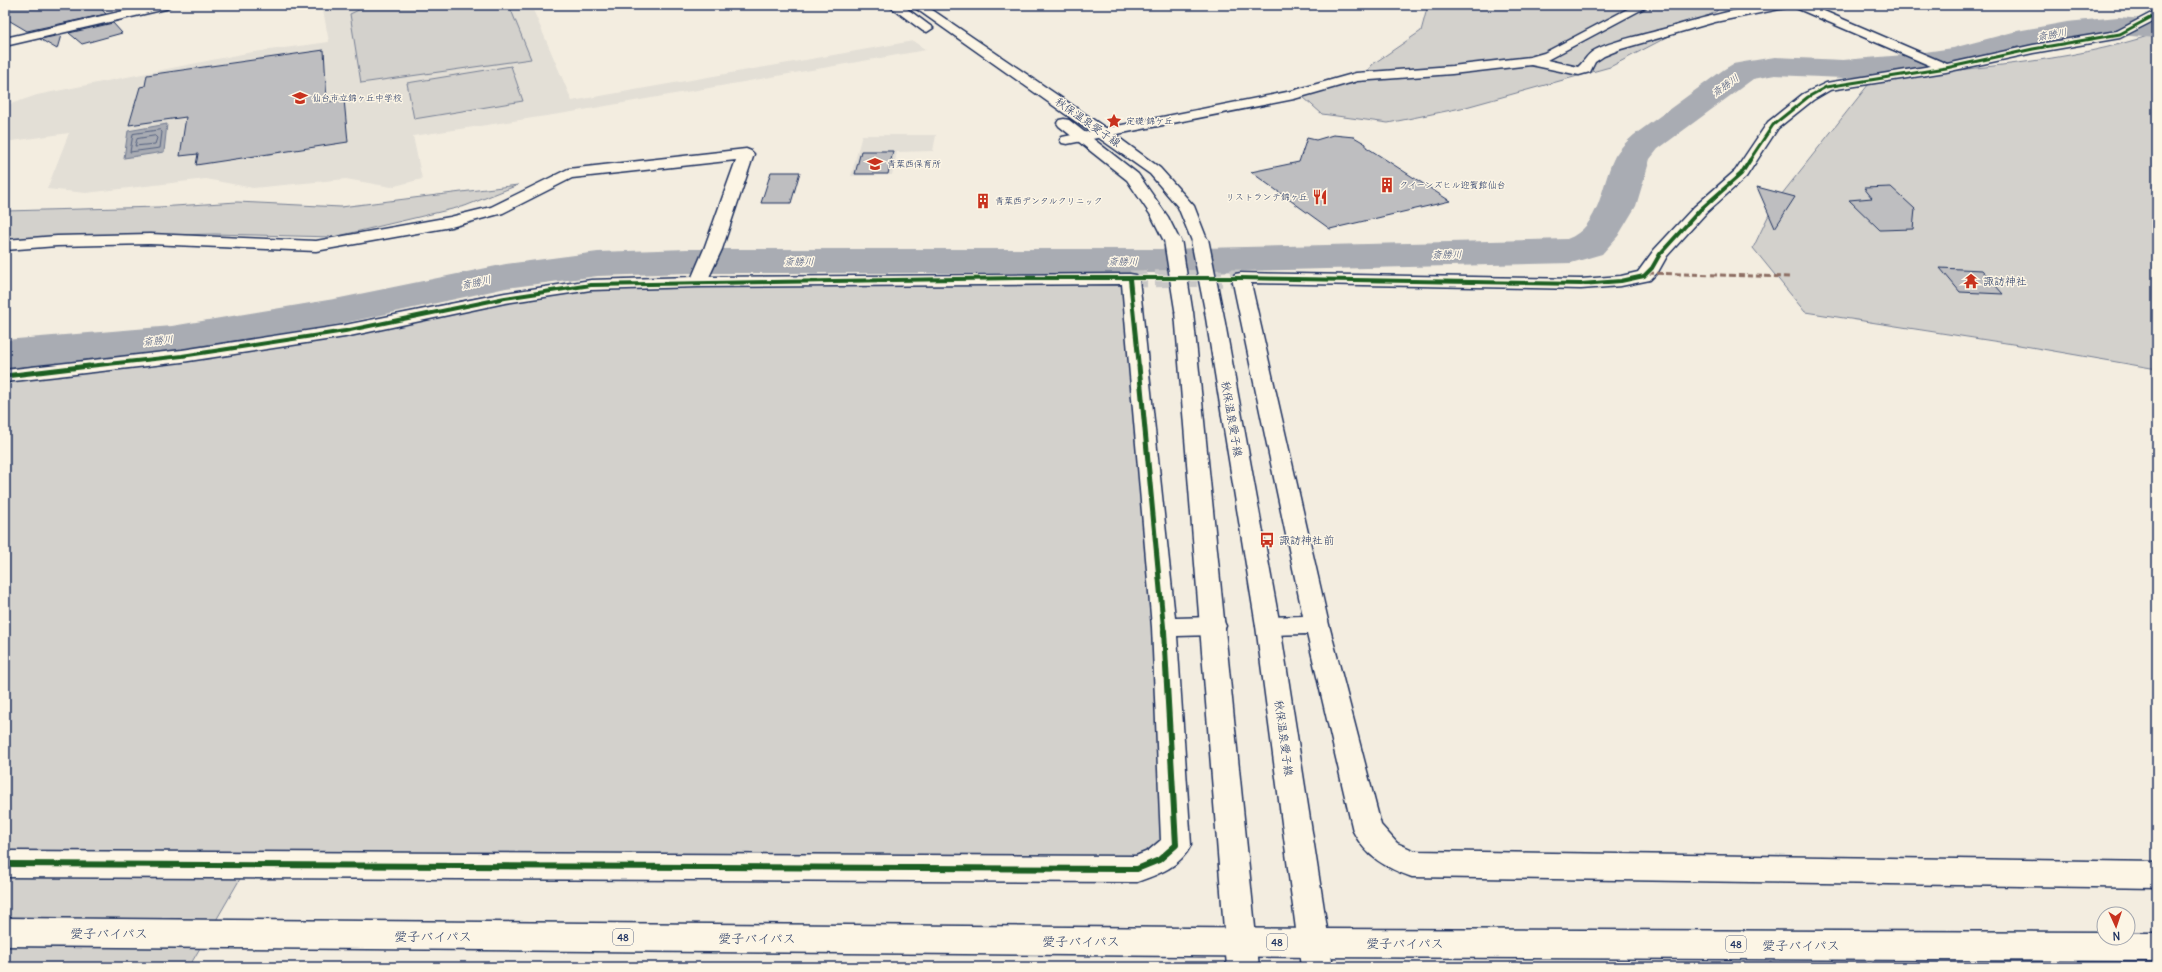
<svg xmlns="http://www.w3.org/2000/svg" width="2162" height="972" viewBox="0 0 2162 972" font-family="Delius,'Klee One',sans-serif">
<rect width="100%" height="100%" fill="#f3ede0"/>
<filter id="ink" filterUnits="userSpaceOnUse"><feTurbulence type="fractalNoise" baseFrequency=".025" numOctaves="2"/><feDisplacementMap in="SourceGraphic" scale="8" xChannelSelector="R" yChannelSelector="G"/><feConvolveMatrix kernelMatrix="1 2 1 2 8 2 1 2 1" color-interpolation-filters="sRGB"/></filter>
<g filter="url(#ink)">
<!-- built -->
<path fill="#e3dfd6" d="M338 5H531L572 101 913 41 926 50 566 113 413 136 422 179 391 187 346 179 253 188 206 179 86 193 47 189 69 133 5 142V106L37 95 247 53 329 42 323 10Z
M862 135H936L933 151 897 152 892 175 851 176Z"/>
<!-- green -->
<path fill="#d3d1cc" stroke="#778095" d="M369 5H509L531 59 361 83 350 14Z
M1428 5H1718L1717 11 1610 67 1466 107 1388 123 1322 114 1303 97 1312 90 1356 83 1373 64 1421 31Z
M2157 33V369L2019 345 1805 312 1753 248 1774 204 1872 80C1967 67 2066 64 2157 33Z
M511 66 523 101 414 119 407 83Z
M518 185 465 206 334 237 214 234 5 239V211L159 207 237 202 341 207Z
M760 276H1083L1130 279 1176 845 1159 860 248 865 189 967H5V368L74 362 217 346 344 325 490 295 602 280Z"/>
<!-- water -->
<path fill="#a9acb3" stroke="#707a91" d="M167 124 164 152 124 158 128 131Z"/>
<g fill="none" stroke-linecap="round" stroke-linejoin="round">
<!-- shore -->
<path stroke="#546180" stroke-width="1" d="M160 130 162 132 160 148 130 152 133 134Z
M155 136 157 138 155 144 135 146 137 139Z"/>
<!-- river -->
<path fill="#a9acb3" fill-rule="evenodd" d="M2118 17 2157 20V38L2118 35 2067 40 2020 48 1955 66 1904 73 1843 78 1775 75 1753 79 1658 149 1650 159 1636 206 1618 236 1602 254 1571 263 1161 273H688L598 276 506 288 340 324 172 352 5 368V340L172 326 340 298 506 264 598 252 688 249H1161L1567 239C1601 227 1601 183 1615 156 1620 148 1627 141 1634 135L1723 70 1733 64 1744 62 1775 57 1843 60 1904 55 1953 48 2017 31 2067 22Z"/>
</g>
<!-- building -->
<path fill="#bebec0" stroke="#1b2f5e" d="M5 5H98L106 14 27 31 5 18Z
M113 23 122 33 82 44 69 33Z
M61 35 57 49 40 39Z
M324 50 327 102 344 99 348 142 196 165 198 154 180 156 186 117 129 125 140 87 145 86 147 75Z
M1333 135 1354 137 1366 144V147L1450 201 1330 229 1251 172 1299 162 1307 138 1316 140Z
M861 151H893L888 174H855Z
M771 172H800L791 203H761Z
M1757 187 1795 197 1775 228Z
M1891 187 1915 209 1913 229 1880 230 1849 200 1872 198 1864 188Z
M1940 268 1982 270 2003 294 1960 292Z"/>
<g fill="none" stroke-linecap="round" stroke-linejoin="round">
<!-- minor-tunnel -->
<path stroke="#c8c7c6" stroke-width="17" stroke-dasharray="17 8" stroke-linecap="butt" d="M1130 279 1241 278"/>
<!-- minor casing -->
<g stroke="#1b2f5e" stroke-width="3">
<path id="minor" d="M150 5H172L166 9 5 46V38Z
M1635 5H1650L1547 60 1578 67C1584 62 1587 54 1595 50 1613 41 1634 37 1653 32 1697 20 1741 5 1787 5L1785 8 1715 22 1621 49 1604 56 1595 62 1590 72 1579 75 1531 65 1452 74 1357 81 1294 99 1067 144 1062 143 1060 140 1062 137 1292 91 1356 73 1452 66 1530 57 1544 53Z
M1794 5H1810L1947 64 2033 45 2117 31 2157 10V19L2120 38 2033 53 1946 72 1830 90 1813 100 1778 128 1746 177 1706 213 1667 256 1658 272 1650 280 1621 286 1581 289 1251 283 1329 625 1381 825 1397 843 1415 851 2157 862V888L1412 877C1386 868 1366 857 1353 831L1307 634 1268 635 1259 632 1256 626 1259 620 1268 617 1303 616 1232 278 1235 274 1241 273 1581 279 1621 276 1638 272 1654 250 1694 207 1735 171 1768 122 1803 94 1826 83 1931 66 1796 8Z
M746 149 751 151 754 154 722 249 709 277 1130 274 1136 275 1139 279 1175 618 1214 617 1223 620 1226 626 1223 632 1214 635 1177 636 1191 845C1180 867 1159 874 1137 882L5 877V851L1136 856 1148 851 1161 840 1152 627 1122 284 698 287 591 290 505 303 345 337 182 362 5 382V370L182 350 345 325 505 293 591 280 692 277 704 249 736 160 572 178 503 213 451 227 316 251 150 244 57 246 5 250V240L57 236 150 234 316 241 450 217 491 207 568 169Z"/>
</g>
<!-- secondary casing -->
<g stroke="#1b2f5e" stroke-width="3">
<path id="secondary" d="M888 5H902L933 28 927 32 923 31Z
M911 5H925L1107 129 1160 168 1194 206 1208 242 1206 246H1194L1178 207 1150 174Z
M1064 119 1069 120 1138 174 1168 217 1181 243 1179 247H1167L1152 217 1127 180 1059 126 1057 123 1059 120Z
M1184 306 1190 308 1193 312 1259 967H1227L1175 312 1178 308Z
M1214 306 1220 308 1223 312 1280 626 1333 967H1301L1256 626 1205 312 1208 308Z"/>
</g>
<!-- trunk casing -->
<g stroke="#1b2f5e" stroke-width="3">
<path id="trunk" d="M5 918 1314 929 2104 932V938H2128V933H2157V961L1314 957 5 946Z"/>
</g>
<!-- minor -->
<use href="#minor" fill="#fcf5e5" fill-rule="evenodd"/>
<!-- secondary -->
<use href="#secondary" fill="#fcf5e5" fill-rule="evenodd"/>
<!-- trunk -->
<use href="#trunk" fill="#fcf5e5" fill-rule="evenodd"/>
<!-- secondary-bridge casing -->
<g stroke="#1b2f5e" stroke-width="20" stroke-linecap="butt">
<path id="secondary-bridge" d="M1200 242 1214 312
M1173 243 1184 312"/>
</g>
<!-- secondary-bridge -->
<use href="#secondary-bridge" stroke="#fcf5e5" stroke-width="17"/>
<!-- quiet -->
<path stroke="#8d6e63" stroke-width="3" stroke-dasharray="6 3" stroke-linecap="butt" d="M1648 273 1789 277"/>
<!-- cycleway-far3 casing -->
<g stroke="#fcf5e5" stroke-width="4.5">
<path id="cycleway-far3" d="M1749 161 1773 125 1808 97 1826 87 1946 68 2033 49 2120 34 2157 14"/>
</g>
<!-- cycleway-far2 casing -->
<g stroke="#fcf5e5" stroke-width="6">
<path id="cycleway-far2" d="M1130 279 1139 367
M80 367 182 356 345 331 505 298 591 285 1017 278H1241L1581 284 1621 281 1644 276 1652 268 1660 254 1700 210 1741 174 1750 160"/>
</g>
<!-- cycleway-far1 casing -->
<g stroke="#fcf5e5" stroke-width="8">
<path id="cycleway-far1" d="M1139 366 1164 632
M5 376 89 366"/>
</g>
<!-- cycleway casing -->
<g stroke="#fcf5e5" stroke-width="9">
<path id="cycleway" d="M5 864 1137 869 1159 860 1176 845 1164 631"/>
</g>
<!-- cycleway-far3 -->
<use href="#cycleway-far3" stroke="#1b5e20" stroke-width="3"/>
<!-- cycleway-far2 -->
<use href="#cycleway-far2" stroke="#1b5e20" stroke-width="4"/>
<!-- cycleway-far1 -->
<use href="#cycleway-far1" stroke="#1b5e20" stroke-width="5"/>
<!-- cycleway -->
<use href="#cycleway" stroke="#1b5e20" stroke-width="6"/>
</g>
</g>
<!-- icons -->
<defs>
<g id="school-bare" transform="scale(1.2)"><path d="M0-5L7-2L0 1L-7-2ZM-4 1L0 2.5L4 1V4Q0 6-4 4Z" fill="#c8321e" stroke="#fcf5e5" stroke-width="2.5" paint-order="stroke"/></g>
<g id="sight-bare" transform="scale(1.2)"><path d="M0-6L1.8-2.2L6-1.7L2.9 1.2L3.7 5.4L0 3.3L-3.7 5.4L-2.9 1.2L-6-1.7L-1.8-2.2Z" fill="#c8321e" stroke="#fcf5e5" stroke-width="2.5" paint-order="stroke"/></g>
<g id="building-bare" transform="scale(1.2)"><path d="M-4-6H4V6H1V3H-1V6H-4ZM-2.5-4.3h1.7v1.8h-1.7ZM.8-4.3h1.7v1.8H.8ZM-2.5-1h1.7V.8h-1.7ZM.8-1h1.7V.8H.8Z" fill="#c8321e" stroke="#fcf5e5" stroke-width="2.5" paint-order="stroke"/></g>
<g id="restaurant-bare" transform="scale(1.2)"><path d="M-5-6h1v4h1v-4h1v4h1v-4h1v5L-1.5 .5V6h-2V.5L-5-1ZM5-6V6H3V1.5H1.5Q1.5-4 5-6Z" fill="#c8321e" stroke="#fcf5e5" stroke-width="2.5" paint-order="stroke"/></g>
<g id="temple-bare" transform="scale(1.2)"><path d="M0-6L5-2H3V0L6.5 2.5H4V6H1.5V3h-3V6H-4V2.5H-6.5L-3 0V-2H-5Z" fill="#c8321e" stroke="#fcf5e5" stroke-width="2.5" paint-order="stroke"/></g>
<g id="bus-bare" transform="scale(1.2)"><path d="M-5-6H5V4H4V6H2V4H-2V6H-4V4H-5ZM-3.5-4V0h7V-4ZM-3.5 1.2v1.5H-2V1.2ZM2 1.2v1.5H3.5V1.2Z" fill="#c8321e" stroke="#fcf5e5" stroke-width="2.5" paint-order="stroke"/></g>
</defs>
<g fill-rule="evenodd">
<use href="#school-bare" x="300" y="98"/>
<use href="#sight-bare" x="1114" y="121"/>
<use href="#school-bare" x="875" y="164"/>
<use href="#building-bare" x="1387" y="185"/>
<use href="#restaurant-bare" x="1320" y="197"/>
<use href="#building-bare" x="983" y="201"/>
<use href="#temple-bare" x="1971" y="281"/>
<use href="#bus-bare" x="1267" y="540"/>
</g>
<g text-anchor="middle" stroke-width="3" stroke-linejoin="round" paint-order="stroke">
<!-- far-poi labels -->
<g font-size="9" fill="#1b2f5e" stroke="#fcf5e5" text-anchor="start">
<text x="312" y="101">仙台市立錦ヶ丘中学校</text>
<text x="1126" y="124">定礎 錦ケ丘</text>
<text x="887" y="167">青葉西保育所</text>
<text x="1399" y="188">クイーンズヒル迎賓館仙台</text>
<text x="1308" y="200" text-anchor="end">リストランテ錦ヶ丘</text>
<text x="995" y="204">青葉西デンタルクリニック</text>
</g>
<!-- far-water labels -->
<g font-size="10" font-style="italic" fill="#465478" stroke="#fcf5e5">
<text transform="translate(2052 34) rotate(-10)" y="4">斎勝川</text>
<text transform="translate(1725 85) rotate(-36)" y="4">斎勝川</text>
<text transform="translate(1447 254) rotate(-1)" y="4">斎勝川</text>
<text x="799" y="265">斎勝川</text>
<text x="1123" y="265">斎勝川</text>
<text transform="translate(476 282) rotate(-12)" y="4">斎勝川</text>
<text transform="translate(158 340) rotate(-6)" y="4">斎勝川</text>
</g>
<!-- shield labels -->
<g fill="#fcf5e5" stroke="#5e6a86" stroke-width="1">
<rect x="613" y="929" width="20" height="16" rx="3"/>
<rect x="1267" y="934" width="20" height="16" rx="3"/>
<rect x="1726" y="936" width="20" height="16" rx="3"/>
</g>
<g font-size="10" font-weight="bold" fill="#1b2f5e">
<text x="623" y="941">48</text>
<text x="1277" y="946">48</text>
<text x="1736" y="948">48</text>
</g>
<!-- street labels -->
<g font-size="11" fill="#1b2f5e" stroke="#fcf5e5">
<text transform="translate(1088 122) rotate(35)" y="4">秋保温泉愛子線</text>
<text transform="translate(1232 419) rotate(80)" y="4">秋保温泉愛子線</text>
<text transform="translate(1284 738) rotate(82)" y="4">秋保温泉愛子線</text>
</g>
<!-- poi labels -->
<g font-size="11" fill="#1b2f5e" stroke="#fcf5e5" text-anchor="start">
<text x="1983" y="285">諏訪神社</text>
<text x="1279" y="544">諏訪神社前</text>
</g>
<!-- near-street labels -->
<g font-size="13" fill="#1b2f5e" stroke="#fcf5e5">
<text x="109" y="938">愛子バイパス</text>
<text x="433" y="941">愛子バイパス</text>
<text x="757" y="943">愛子バイパス</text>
<text x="1081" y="946">愛子バイパス</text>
<text x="1405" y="948">愛子バイパス</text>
<text x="1801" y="950">愛子バイパス</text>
</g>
</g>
<!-- margin -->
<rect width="2162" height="972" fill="none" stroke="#fcf5e5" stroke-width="20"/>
<rect x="10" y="10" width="2142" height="952" fill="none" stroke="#1b2f5e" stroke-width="1.5" filter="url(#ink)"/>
<!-- north arrow -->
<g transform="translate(2116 926) rotate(177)"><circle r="19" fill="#fcf5e5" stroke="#a2a6af"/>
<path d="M0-3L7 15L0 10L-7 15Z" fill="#c8321e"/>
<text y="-6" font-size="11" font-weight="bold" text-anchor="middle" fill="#1b2f5e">N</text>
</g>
</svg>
